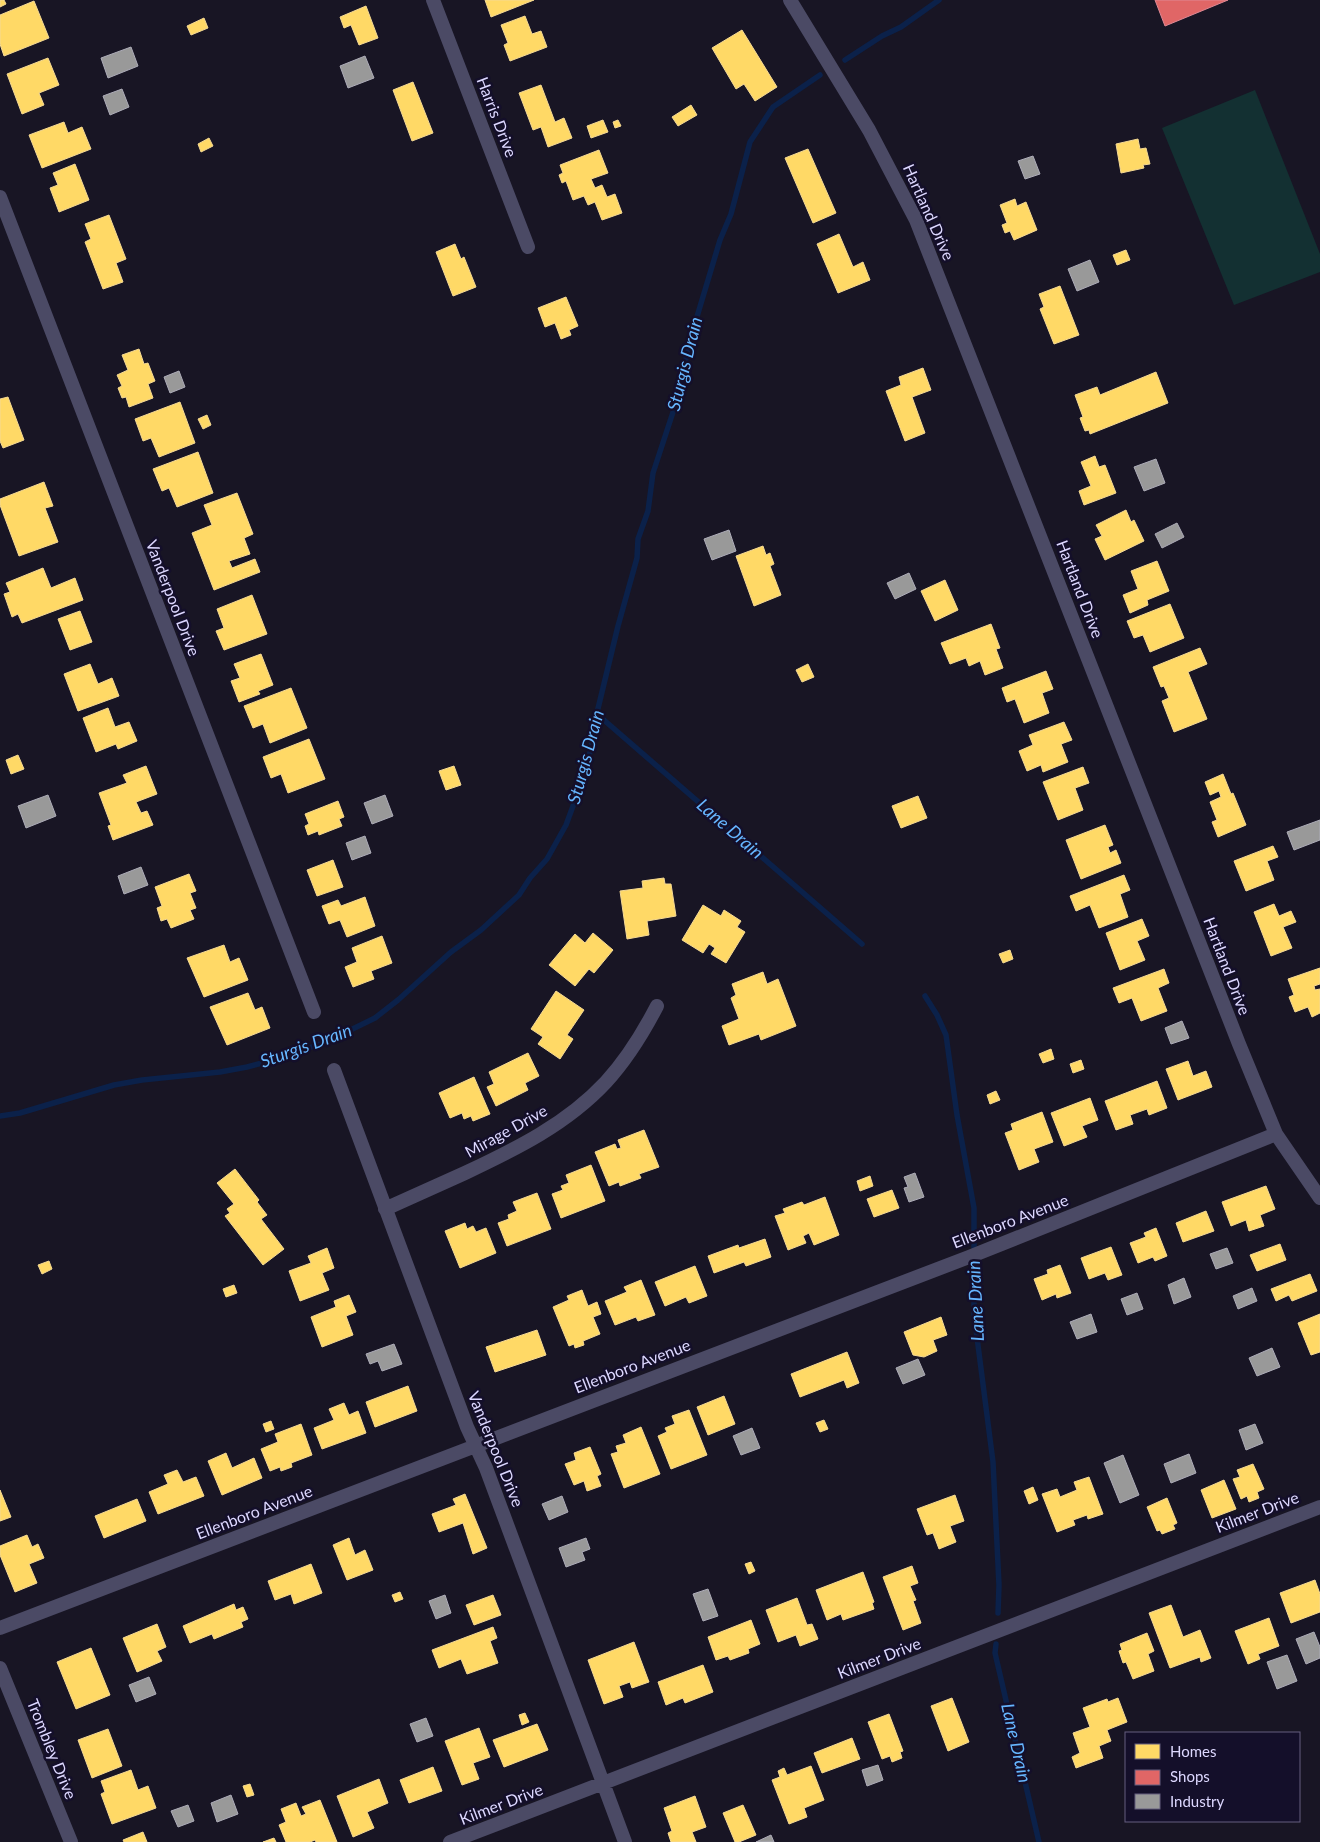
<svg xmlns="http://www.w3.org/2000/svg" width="1320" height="1842" viewBox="0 0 1320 1842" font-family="Lato,sans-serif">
<rect width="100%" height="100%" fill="#181524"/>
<!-- green -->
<path fill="#133032" d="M1255 90 1320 254V272L1234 305 1162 128Z"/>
<!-- homes -->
<path fill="#ffd966" stroke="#f5d994" d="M0 0H4L6 4 0 7Z
M485 0H534L491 17Z
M34 1 49 38 4 56 0 44V15Z
M366 6 378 38 359 45 351 25 344 28 340 17Z
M525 16 532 34 541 31 547 47 510 61 504 45 508 43 501 25Z
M204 18 208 28 191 35 187 26Z
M742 30 777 87 755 101 744 84 736 89 712 48Z
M48 58 59 85 39 93 44 105 22 114 7 74Z
M413 82 433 133 412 141 393 90Z
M541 85 555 122 564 118 572 138 548 147 541 127 533 130 519 93Z
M691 105 697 115 678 126 672 117Z
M603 120 608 132 591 138 587 126Z
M618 120 621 126 615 128 613 122Z
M64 122 68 133 82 127 91 149 42 168 29 135Z
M209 138 213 146 201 152 198 144Z
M1138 139 1140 149 1146 148 1150 164 1143 165 1144 168 1121 173 1116 144Z
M808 149 836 213 813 223 785 158Z
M599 150 608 173 591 179 595 188 602 185 607 197 615 194 622 213 602 220 595 202 588 205 584 196 573 200 566 181 562 183 559 175 563 173 560 165Z
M75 164 89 200 59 212 50 188 58 185 53 173Z
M1015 199 1017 206 1026 202 1037 230 1014 240 1010 231 1005 233 1002 225 1007 223 1000 205Z
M109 215 126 259 116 263 123 282 103 289 85 242 91 239 85 224Z
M839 234 853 267 863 262 870 280 838 293 817 244Z
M455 244 461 259 464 257 476 287 453 296 436 252Z
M1126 250 1130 260 1117 265 1113 255Z
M1060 286 1079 335 1054 344 1040 309 1044 307 1039 294Z
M566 297 578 326 569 330 571 335 561 339 555 323 545 327 538 308Z
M139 349 144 364 148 363 155 381 148 384 153 398 129 407 126 397 122 398 118 388 122 386 117 375 128 370 122 355Z
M923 368 931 390 912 397 925 433 905 441 886 391 901 385 899 377Z
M1156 372 1168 403 1090 434 1089 430 1085 431 1080 418 1083 417 1075 395 1097 387 1100 395Z
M8 397 24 440 3 448 0 441V399Z
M180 402 195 443 159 457 151 438 143 441 135 419Z
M207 415 211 425 203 429 198 419Z
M198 452 213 493 177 507 169 488 162 491 153 469Z
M1095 456 1099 467 1105 465 1116 493 1084 505 1079 491 1091 486 1081 462Z
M44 482 53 506 45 508 58 542 19 556 0 505V499Z
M237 493 253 534 244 538 250 554 229 561 232 568 255 559 260 572 214 590 192 533 212 525 204 505Z
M1126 510 1131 522 1134 520 1144 541 1105 560 1095 539 1102 536 1096 525Z
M763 546 766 555 770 553 774 564 770 566 781 595 754 606 736 556Z
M1157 561 1169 591 1147 600 1148 605 1130 613 1123 595 1138 589 1131 571Z
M43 568 51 588 75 578 83 600 22 623 18 614 12 617 4 594 10 592 6 583Z
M945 580 958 610 935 621 921 591Z
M252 595 267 634 224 650 216 631 224 628 217 609Z
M1170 604 1184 638 1150 652 1143 635 1134 638 1127 621Z
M80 611 92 642 70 650 58 619Z
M991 624 1000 648 996 649 1003 668 985 675 980 661 969 666 966 658 950 664 941 643Z
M1200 648 1207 664 1188 672 1207 719 1174 732 1162 701 1169 698 1164 686 1161 687 1153 667Z
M261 654 273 685 258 691 260 694 239 702 231 681 240 678 234 664Z
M90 664 98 684 112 678 119 696 78 711 64 674Z
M808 664 814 677 802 682 796 670Z
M1046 671 1053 689 1042 693 1049 713 1024 723 1015 699 1007 702 1002 688Z
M291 688 307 728 270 743 263 724 253 728 244 706Z
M108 708 115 727 129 722 137 741 118 749 116 744 96 752 83 718Z
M1064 722 1072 740 1061 744 1068 762 1043 772 1041 765 1027 771 1019 751 1033 745 1029 735Z
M309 739 325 779 288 793 281 774 271 778 263 757Z
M18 755 24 769 11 774 6 760Z
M146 766 157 794 136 802 141 813 147 811 153 825 113 840 108 826 111 825 99 793 127 783 123 775Z
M454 766 461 785 446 790 439 771Z
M1083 767 1089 783 1075 788 1083 810 1058 820 1043 782Z
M1223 774 1231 794 1233 793 1246 825 1218 837 1212 822 1217 820 1210 802 1221 797 1219 791 1210 795 1205 782Z
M918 796 927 818 901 828 892 806Z
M338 801 344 817 339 819 342 826 319 835 318 831 308 835 305 826 309 824 305 814Z
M1105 825 1113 845 1108 847 1110 853 1116 850 1121 863 1081 879 1066 840Z
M1273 846 1278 857 1267 861 1274 880 1246 891 1234 861Z
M333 860 343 887 317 896 307 870Z
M189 874 196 891 190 893 196 908 190 910 194 919 171 928 167 919 161 921 157 908 162 906 155 887Z
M1124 875 1130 890 1120 894 1128 917 1099 928 1090 905 1076 911 1070 896Z
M664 878 665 884H671L676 916 647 921 649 935 627 939 620 891 643 888 642 881Z
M365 897 375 926 347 937 340 920 329 924 322 906 338 900 341 906Z
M1274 904 1279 916 1291 911 1296 922 1283 927 1292 948 1271 956 1254 912Z
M703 905 721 916 724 910 741 921 737 927 745 932 726 963 711 954 715 948 709 944 703 953 682 940Z
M1142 919 1149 936 1137 941 1145 960 1120 970 1106 933Z
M593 933 613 950 594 973 589 969 575 986 549 965 575 934 585 943Z
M382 936 392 963 371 971 374 979 353 987 345 967 357 962 352 948Z
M224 945 230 962 239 958 248 980 204 997 187 958Z
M1010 950 1013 959 1003 963 999 954Z
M1320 968V984L1314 986 1315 990 1320 989V1013L1312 1017 1308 1007 1295 1012 1289 997 1294 995 1288 979Z
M1164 969 1169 983 1158 988 1167 1011 1141 1021 1132 998 1119 1003 1113 988Z
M763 972 767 984 778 979 796 1026 761 1040 759 1034 729 1045 722 1026 739 1019 731 998 736 995 732 984Z
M556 991 584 1010 567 1035 573 1039 560 1059 538 1044 543 1037 531 1029Z
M248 993 255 1010 262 1007 270 1028 227 1045 210 1007Z
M1051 1049 1054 1059 1043 1063 1039 1054Z
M528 1053 539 1076 525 1083 528 1090 496 1106 487 1087 494 1084 489 1072Z
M1081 1060 1084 1069 1073 1073 1070 1064Z
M1188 1061 1193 1076 1206 1071 1212 1087 1178 1100 1166 1069Z
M474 1077 490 1114 473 1121 471 1116 464 1119 462 1113 450 1118 439 1093Z
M1157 1081 1167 1108 1149 1115 1147 1109 1130 1115 1133 1124 1116 1130 1105 1101Z
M996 1091 1000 1100 990 1104 987 1095Z
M1090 1098 1098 1120 1082 1126 1087 1137 1064 1146 1051 1113Z
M1042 1112 1053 1142 1034 1149 1039 1162 1019 1170 1005 1133 1013 1130 1011 1124Z
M644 1130 659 1167 639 1174 641 1178 620 1186 619 1182 609 1186 595 1152 615 1144 617 1149 621 1148 618 1140Z
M591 1165 605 1201 561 1218 552 1194 563 1190 561 1186 569 1183 566 1175Z
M235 1169 259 1200 257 1202 267 1215 261 1219 284 1249 263 1265 225 1216 230 1213 227 1209 234 1204 217 1183Z
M870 1176 873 1186 860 1191 857 1181Z
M1266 1186 1275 1209 1260 1215 1264 1226 1249 1231 1246 1220 1231 1226 1222 1202Z
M892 1190 899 1208 874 1217 867 1199Z
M537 1193 551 1229 507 1246 498 1223 509 1219 508 1215 517 1211 513 1202Z
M825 1197 839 1235 814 1245 809 1233 803 1236 806 1243 788 1250 775 1216 785 1213 783 1209 802 1202 804 1205Z
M1206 1211 1214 1231 1183 1242 1176 1223Z
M465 1223 467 1229 473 1226 476 1232 486 1228 496 1253 460 1268 445 1231Z
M1156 1228 1167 1256 1155 1261 1153 1257 1138 1263 1130 1243 1146 1237 1144 1233Z
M765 1239 771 1257 746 1266 744 1262 714 1273 708 1256 738 1245 739 1248Z
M1280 1244 1286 1260 1257 1271 1250 1255Z
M1111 1247 1122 1275 1108 1280 1105 1273 1089 1279 1081 1258Z
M327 1248 334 1268 322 1273 329 1290 300 1301 289 1271 311 1263 308 1256Z
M49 1261 52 1269 42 1274 38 1265Z
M1060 1265 1071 1293 1057 1298 1056 1294 1042 1300 1034 1279 1048 1274 1047 1270Z
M695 1266 707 1296 689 1303 686 1297 665 1306 655 1282Z
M1310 1274 1317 1291 1292 1301 1289 1295 1276 1301 1271 1289Z
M641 1280 655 1315 638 1321 636 1317 615 1325 605 1301 627 1292 624 1287Z
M234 1285 237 1293 226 1297 223 1289Z
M582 1290 588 1306 597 1302 601 1314 593 1317 600 1334 583 1341 584 1345 575 1348 574 1344 569 1346 553 1307 569 1300 567 1296Z
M349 1295 356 1312 346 1316 353 1335 322 1347 311 1317 336 1307 334 1301Z
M1320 1314V1352L1311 1355 1298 1323Z
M941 1317 947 1335 933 1340 937 1351 924 1357 913 1355 904 1332Z
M537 1330 546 1355 495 1372 486 1347Z
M847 1352 859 1383 847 1388 844 1380 800 1397 791 1374Z
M408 1386 417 1411 375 1427 366 1402Z
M724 1396 735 1424 708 1435 697 1407Z
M344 1403 349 1415 358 1411 366 1433 322 1449 314 1428 334 1420 329 1409Z
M689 1410 707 1455 671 1469 658 1436 667 1432 665 1428 675 1424 672 1416Z
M824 1420 828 1429 820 1432 816 1423Z
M271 1421 274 1429 266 1432 263 1424Z
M301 1424 312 1455 291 1463 292 1467 281 1471 280 1467 270 1471 261 1449 278 1442 275 1434Z
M641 1427 660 1474 624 1488 611 1454 618 1452 616 1446 626 1443 623 1435Z
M590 1447 601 1474 597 1476 601 1486 587 1491 584 1481 574 1485 565 1464 576 1460 574 1453Z
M226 1453 232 1468 254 1458 262 1478 222 1495 208 1461Z
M1253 1464 1264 1489 1257 1492 1259 1498 1249 1502 1247 1496 1241 1499 1233 1479 1240 1477 1237 1470Z
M177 1470 183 1482 196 1477 204 1496 158 1514 149 1492 168 1484 164 1475Z
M1089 1477 1103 1514 1088 1519 1087 1515 1073 1520 1075 1525 1057 1532 1042 1494 1057 1489 1060 1497 1077 1490 1074 1482Z
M1224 1480 1236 1509 1212 1518 1201 1490Z
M1033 1487 1038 1500 1029 1504 1024 1491Z
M0 1490 11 1517 0 1521Z
M465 1494 487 1548 473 1554 463 1523 439 1532 432 1514 456 1505 453 1499Z
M955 1495 964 1521 950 1526 956 1542 939 1549 933 1533 927 1535 917 1509Z
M1167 1498 1177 1523 1173 1525 1175 1529 1162 1534 1160 1530 1157 1531 1147 1507Z
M137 1499 146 1521 104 1538 95 1516Z
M27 1535 32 1547 38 1544 44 1558 29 1564 37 1583 15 1592 0 1555V1546Z
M349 1538 355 1555 365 1550 373 1570 347 1580 333 1545Z
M751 1562 755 1571 749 1574 745 1564Z
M311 1564 322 1593 294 1604 291 1594 275 1600 268 1581Z
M912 1566 918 1583 910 1586 916 1600 913 1601 921 1623 903 1630 883 1577Z
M863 1572 874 1602 872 1603 874 1609 843 1620 841 1614 827 1620 816 1590Z
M1315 1580 1320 1594V1612L1291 1623 1280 1593Z
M400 1592 403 1599 395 1602 392 1595Z
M493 1595 501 1615 474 1625 466 1605Z
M797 1598 807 1625 812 1624 818 1639 800 1646 796 1635 778 1642 766 1610Z
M234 1604 236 1610 243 1607 248 1619 241 1622 243 1627 214 1639 212 1634 190 1643 183 1626Z
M1171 1605 1183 1637 1200 1630 1211 1658 1201 1662 1200 1657 1170 1668 1149 1613Z
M1269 1618 1279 1646 1258 1654 1260 1659 1248 1664 1235 1631Z
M751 1620 760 1644 748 1649 749 1653 730 1660 728 1656 716 1660 708 1637Z
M157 1624 166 1647 157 1651 162 1661 137 1672 123 1638Z
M493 1627 497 1638 490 1641 498 1663 467 1674 461 1659 439 1668 432 1650Z
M1147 1633 1154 1651 1148 1654 1154 1671 1133 1679 1126 1662 1123 1663 1119 1651 1122 1650 1120 1644Z
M634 1642 649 1682 632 1688 630 1682 619 1686 623 1697 604 1704 588 1660Z
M91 1648 110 1695 76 1709 57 1662Z
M703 1665 713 1692 685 1703 683 1698 666 1705 658 1682Z
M952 1698 969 1742 948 1751 931 1706Z
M1118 1698 1127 1722 1107 1730 1111 1741 1099 1746 1103 1758 1076 1768 1072 1757 1080 1753 1073 1733 1090 1727 1083 1708 1107 1699 1108 1702Z
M525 1713 529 1722 522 1725 519 1715Z
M889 1714 903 1751 900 1752 902 1758 892 1762 890 1756 882 1759 868 1722Z
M537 1724 548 1750 504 1767 493 1740Z
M479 1728 490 1757 473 1763 479 1779 462 1785 445 1741Z
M108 1729 122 1766 92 1778 78 1740Z
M852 1738 860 1759 822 1773 814 1753Z
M811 1766 824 1800 804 1808 807 1817 789 1824 772 1780 780 1777 778 1771 784 1768 787 1775Z
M433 1767 442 1791 409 1803 400 1780Z
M131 1770 138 1790 148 1786 156 1808 112 1824 101 1794 105 1792 101 1781Z
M379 1779 388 1803 367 1812 374 1828 353 1837 337 1796Z
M250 1784 254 1795 247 1797 243 1786Z
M695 1796 706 1827 692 1832 696 1842H671L668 1833 672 1831 664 1808Z
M320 1800 337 1842H316L315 1840 310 1842H286L279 1825 286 1822 281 1809 296 1803 301 1816 306 1814 302 1807Z
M743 1805 756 1835 739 1842H735L723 1813Z
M143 1832 147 1842H124L123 1840Z
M274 1838 276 1842H263Z"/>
<!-- shops -->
<path fill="#e06666" stroke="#df8894" d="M1155 0H1228L1165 26Z"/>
<!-- industry -->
<path fill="#999" stroke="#adacb8" d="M131 47 138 66 108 78 101 58Z
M365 56 374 78 348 88 340 66Z
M122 89 129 107 110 115 103 96Z
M1033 156 1040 174 1025 179 1018 161Z
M1090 260 1099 282 1077 291 1068 269Z
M179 371 185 387 170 393 164 377Z
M1156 459 1165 483 1144 491 1134 467Z
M1177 523 1184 537 1162 548 1155 534Z
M729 530 736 551 712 560 704 539Z
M909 573 916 589 895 599 887 583Z
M48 795 56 816 26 828 18 806Z
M385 795 393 816 372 824 364 803Z
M1320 820V840L1294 850 1287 832Z
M365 836 371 853 352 860 346 843Z
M141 867 148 885 124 894 118 876Z
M1182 1021 1189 1038 1171 1044 1165 1028Z
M915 1173 924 1197 909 1202 904 1188 908 1187 904 1177Z
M1227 1248 1233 1263 1216 1269 1210 1254Z
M1184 1278 1191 1297 1174 1304 1168 1285Z
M1252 1288 1257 1301 1238 1309 1233 1296Z
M1137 1293 1143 1309 1127 1315 1121 1299Z
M1091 1314 1097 1332 1077 1339 1070 1322Z
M394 1344 402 1364 382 1371 378 1361 370 1364 366 1354Z
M1272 1348 1280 1367 1257 1376 1249 1358Z
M918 1359 925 1375 903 1384 896 1368Z
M1255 1424 1263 1443 1246 1450 1239 1430Z
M752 1428 760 1448 741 1455 733 1436Z
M1189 1454 1196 1473 1171 1483 1164 1464Z
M1123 1455 1139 1495 1120 1503 1104 1463Z
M562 1496 568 1512 549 1520 542 1504Z
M586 1538 590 1549 582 1552 585 1560 566 1567 559 1548Z
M708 1589 718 1616 703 1621 693 1594Z
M445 1595 451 1613 436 1619 429 1601Z
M1314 1632 1320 1647V1658L1306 1664 1296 1639Z
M1287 1655 1297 1681 1277 1689 1267 1662Z
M149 1677 156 1694 136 1702 129 1685Z
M426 1718 433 1736 417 1742 410 1724Z
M878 1765 883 1780 867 1786 862 1770Z
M231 1795 238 1814 217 1822 211 1803Z
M188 1805 194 1821 178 1827 171 1811Z
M771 1835 774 1842H756Z"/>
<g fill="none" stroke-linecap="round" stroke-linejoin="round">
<!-- stream -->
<path stroke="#0b214a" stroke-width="5.5" d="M845 60 882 36 901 27 939 0
M597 714 862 944
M925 996 937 1015 946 1035 957 1115 974 1208V1314L993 1462 999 1585 998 1613
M0 1116 20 1113 114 1085 142 1080 220 1072 247 1067 277 1059 326 1042 375 1018 398 1000 451 952 481 930 519 895 530 878 547 859 566 825 576 798 591 749 594 725 618 626 637 558 638 539 648 511 653 473 677 400 690 340 720 240 731 214 750 142 773 107 820 75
M996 1644 995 1653 1039 1842"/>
<!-- minor -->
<path stroke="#4b4a65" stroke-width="14" d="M433 0 528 247
M790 0 869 130 916 220 1239 1044 1276 1134 1320 1198
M0 197 314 1012
M334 1070 467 1427 486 1468 625 1842
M385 1209C412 1197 438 1185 465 1173 516 1149 567 1124 606 1082 627 1059 643 1033 657 1006
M0 1628 969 1257 1276 1134
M0 1668 71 1842
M450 1842 1320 1507"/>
</g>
<g text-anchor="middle" stroke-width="5" stroke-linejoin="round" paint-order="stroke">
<!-- street labels -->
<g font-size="16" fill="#ddd8ff" stroke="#140f2a">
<text transform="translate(497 117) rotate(69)" y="6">Harris Drive</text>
<text transform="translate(929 212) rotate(66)" y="6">Hartland Drive</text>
<text transform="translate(1080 589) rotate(69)" y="6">Hartland Drive</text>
<text transform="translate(173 598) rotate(69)" y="6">Vanderpool Drive</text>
<text transform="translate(1227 966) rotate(69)" y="6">Hartland Drive</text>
<text transform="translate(506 1131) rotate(-29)" y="6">Mirage Drive</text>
<text transform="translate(1010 1221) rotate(-21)" y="6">Ellenboro Avenue</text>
<text transform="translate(632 1366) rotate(-21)" y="6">Ellenboro Avenue</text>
<text transform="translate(496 1449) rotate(68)" y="6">Vanderpool Drive</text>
<text transform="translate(254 1512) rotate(-21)" y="6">Ellenboro Avenue</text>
<text transform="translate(1257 1512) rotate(-21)" y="6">Kilmer Drive</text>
<text transform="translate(879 1658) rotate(-21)" y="6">Kilmer Drive</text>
<text transform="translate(52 1749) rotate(68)" y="6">Trombley Drive</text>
<text transform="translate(501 1804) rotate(-21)" y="6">Kilmer Drive</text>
</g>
<!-- water labels -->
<g font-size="18" font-style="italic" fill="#66b6ff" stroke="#140f2a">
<text transform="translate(685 364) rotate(-76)" y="6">Sturgis Drain</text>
<text transform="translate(586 757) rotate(-75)" y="6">Sturgis Drain</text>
<text transform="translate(730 829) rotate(41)" y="6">Lane Drain</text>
<text transform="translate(306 1046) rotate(-20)" y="6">Sturgis Drain</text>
<text transform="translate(976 1301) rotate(-93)" y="6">Lane Drain</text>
<text transform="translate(1016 1743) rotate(77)" y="6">Lane Drain</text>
</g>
</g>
<!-- legend -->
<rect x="1125" y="1732" width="175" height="90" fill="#140f2a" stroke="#645f7f"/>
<rect x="1135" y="1744" width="25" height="15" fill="#ffd966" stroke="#645f7f"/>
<text x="1170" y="1757" font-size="15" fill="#ddd8ff">Homes</text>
<rect x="1135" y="1770" width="25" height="15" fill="#e06666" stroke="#645f7f"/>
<text x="1170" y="1782" font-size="15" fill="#ddd8ff">Shops</text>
<rect x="1135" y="1794" width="25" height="15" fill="#999999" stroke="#645f7f"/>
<text x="1170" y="1807" font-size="15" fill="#ddd8ff">Industry</text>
</svg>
